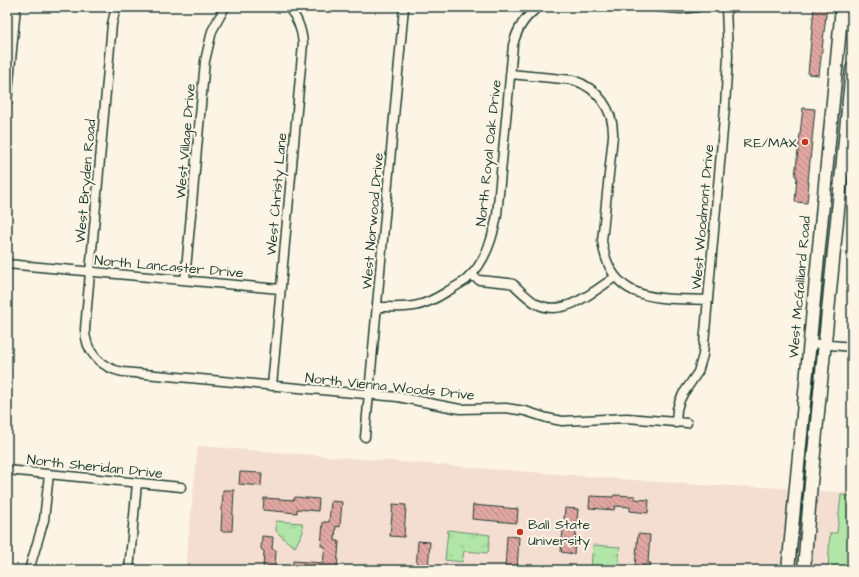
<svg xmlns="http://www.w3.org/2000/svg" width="859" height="577" viewBox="0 0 859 577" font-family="'Architects Daughter',sans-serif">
<defs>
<pattern id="park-tufts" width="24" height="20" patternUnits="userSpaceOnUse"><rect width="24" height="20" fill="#b2e6a8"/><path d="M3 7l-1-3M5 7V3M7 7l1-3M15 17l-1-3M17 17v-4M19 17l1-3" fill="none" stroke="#99c691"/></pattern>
<pattern id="building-back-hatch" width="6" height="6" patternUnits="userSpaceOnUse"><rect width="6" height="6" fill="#e1a7a2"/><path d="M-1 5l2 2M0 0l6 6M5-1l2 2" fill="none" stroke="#b68985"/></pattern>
</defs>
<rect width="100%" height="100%" fill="#fcf5e5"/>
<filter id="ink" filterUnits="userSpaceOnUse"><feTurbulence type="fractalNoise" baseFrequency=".025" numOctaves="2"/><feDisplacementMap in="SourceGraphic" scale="8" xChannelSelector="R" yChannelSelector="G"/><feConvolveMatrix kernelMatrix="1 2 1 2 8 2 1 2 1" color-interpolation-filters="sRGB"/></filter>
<g filter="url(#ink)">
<!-- built -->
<path fill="#f4ded1" d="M198 446 699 485 765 487 852 493V570H185Z"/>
<!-- grass -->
<path fill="#b2e6a8" stroke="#68926e" d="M841 495 852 496V570H828L830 533H837Z"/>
<!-- park -->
<path fill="url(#park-tufts)" stroke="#68926e" d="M276 521 302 523 303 532 295 547 285 540 276 531Z
M448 530 490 535 488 553 464 551 462 562 445 560Z
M593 545 620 547 618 570H600V567H591Z"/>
<!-- building -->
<path fill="url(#building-back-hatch)" stroke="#1f3d34" d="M814 7H827L819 75 808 74Z
M803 108 815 109 808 182H809L807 203 795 202 797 176H795Z
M240 472 262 473 261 486 239 484Z
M223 490H234L232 531H221Z
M614 495 635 496V499L649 500 648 513 630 511V507L615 506 614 510 589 508 590 496 613 497Z
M295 497 319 499 318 511 297 509V513L263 510 264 498 294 500Z
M331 501 342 502 340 527 336 526 335 541H339L337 570H292L293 561 323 563 325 546H321L323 522H329Z
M393 504 406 505 404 537 390 536Z
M473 505 518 509 517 523 472 519Z
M565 508 578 509 574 554 561 552Z
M638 534 650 535 648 563H651L650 570H637V566H635Z
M262 536 273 537 272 549 276 550 275 570H263L264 551 261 549Z
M507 536 519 537 517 570H505Z
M418 541 430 542 428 570H416Z"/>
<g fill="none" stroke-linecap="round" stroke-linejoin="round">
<!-- street casing -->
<g stroke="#1f3d34" stroke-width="11">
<path id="street" d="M116 7 112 24 85 329C85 352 101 368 123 372L398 397 460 409 506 408 525 411 547 418 562 421 627 418 687 423
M656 7 681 9 698 7
M510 74 573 80C598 88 614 110 613 136L602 241C611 304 658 298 708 300
M7 103 16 7
M7 264 280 289
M470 275 479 280 509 283 513 284C521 291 528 299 537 304 564 318 594 291 615 277
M185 280 205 61 212 31 225 7
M377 307C389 307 402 308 414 306 426 304 437 298 448 291 453 288 460 284 466 280 485 264 493 238 497 215L513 45C517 29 525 16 539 7
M809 343 852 347
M272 386 303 44C302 29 298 18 288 7
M676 423 677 409 680 400 683 394 698 372 703 355 725 107 728 56 726 7
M365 437 404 7
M7 470 181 487
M29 570 44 520 49 474
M129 570 137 483"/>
</g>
<!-- primary casing -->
<g stroke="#1f3d34" stroke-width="15">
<path id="primary" d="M788 570 842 7
M804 570 811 483 852 69"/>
</g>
<!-- street -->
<use href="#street" stroke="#fcf5e5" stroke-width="8"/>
<!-- primary -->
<use href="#primary" stroke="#fcf5e5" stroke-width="12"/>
</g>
</g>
<!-- markers -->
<g fill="#c8321e" stroke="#fcf5e5" stroke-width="1.5">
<circle cx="805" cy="142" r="4"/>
<circle cx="520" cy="532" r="4"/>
</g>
<g text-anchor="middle" stroke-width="4" stroke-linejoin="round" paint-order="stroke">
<!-- street labels -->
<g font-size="14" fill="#1f3d34" stroke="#fcf5e5">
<text transform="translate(185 141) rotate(-85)" y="5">West Village Drive</text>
<text transform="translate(488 153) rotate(-84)" y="5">North Royal Oak Drive</text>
<text transform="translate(85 181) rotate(-85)" y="5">West Bryden Road</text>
<text transform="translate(276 194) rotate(-85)" y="5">West Christy Lane</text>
<text transform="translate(702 217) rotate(-85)" y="5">West Woodmont Drive</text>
<text transform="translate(372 221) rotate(-85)" y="5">West Norwood Drive</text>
<text transform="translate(169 266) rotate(5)" y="5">North Lancaster Drive</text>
<text transform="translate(799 287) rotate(-85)" y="5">West McGalliard Road</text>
<text transform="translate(390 386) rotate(6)" y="5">North Vienna Woods Drive</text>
<text transform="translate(95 466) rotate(6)" y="5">North Sheridan Drive</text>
</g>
<!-- poi labels -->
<g font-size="14" fill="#1f3d34" stroke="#fcf5e5" text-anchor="end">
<text x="797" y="147">RE/MAX</text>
<text x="528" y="529" text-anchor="start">Ball State<tspan x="528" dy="16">University</tspan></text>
</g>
</g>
<!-- margin -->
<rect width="859" height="577" fill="none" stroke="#fcf5e5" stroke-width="24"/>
<rect x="12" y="12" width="835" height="553" fill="none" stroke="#1f3d34" stroke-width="1.5" filter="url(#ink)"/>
</svg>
